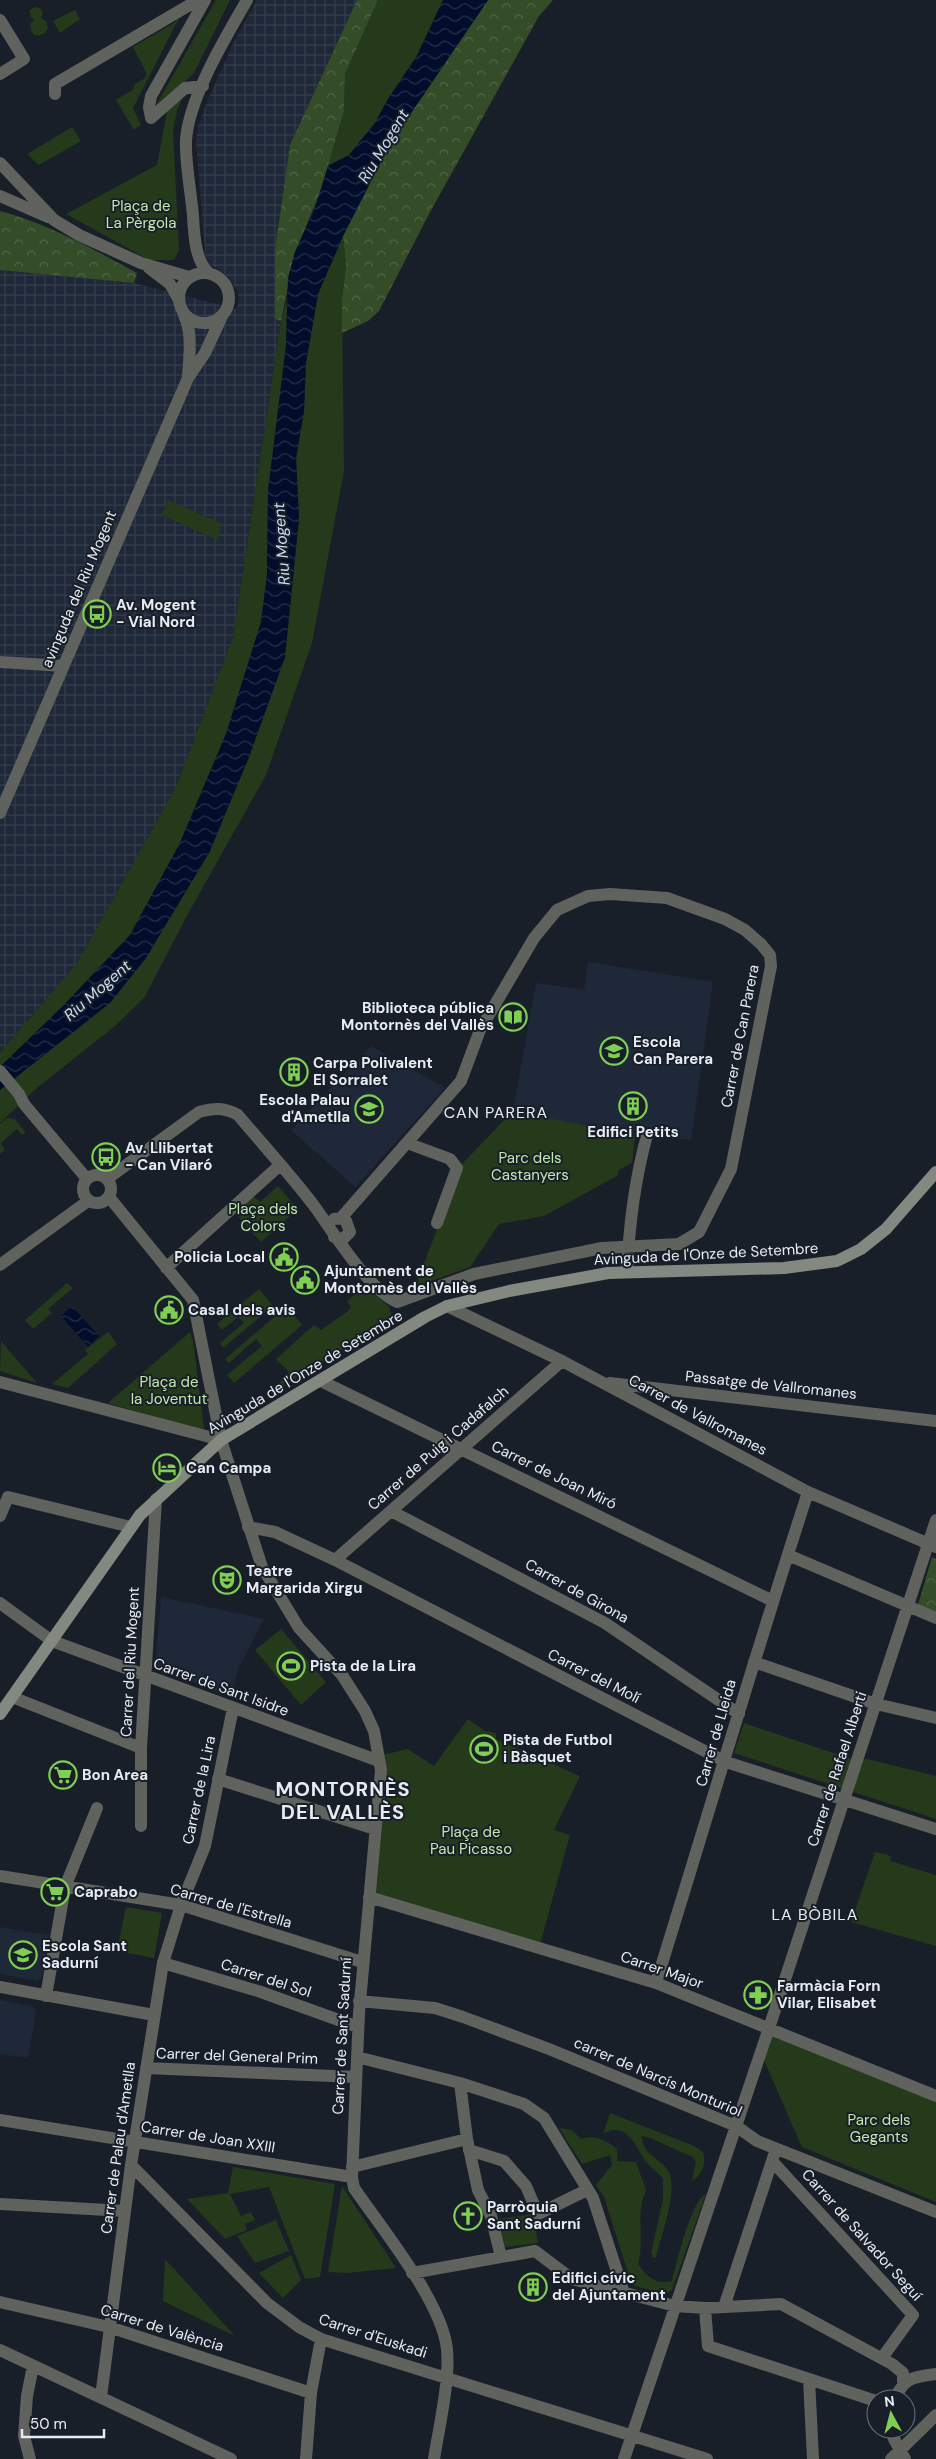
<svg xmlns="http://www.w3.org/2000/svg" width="936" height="2459" viewBox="0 0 936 2459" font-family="'DM Sans',sans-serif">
<defs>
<pattern id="industrial-grid" width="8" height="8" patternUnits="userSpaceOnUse" patternTransform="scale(1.25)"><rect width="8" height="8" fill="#1f2838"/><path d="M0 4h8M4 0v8" fill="none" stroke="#353d4c"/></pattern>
<pattern id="forest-crowns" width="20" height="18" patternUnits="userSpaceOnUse" patternTransform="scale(1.25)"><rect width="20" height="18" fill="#344c28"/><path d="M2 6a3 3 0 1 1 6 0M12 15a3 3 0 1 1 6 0" fill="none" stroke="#516648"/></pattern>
<pattern id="water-waves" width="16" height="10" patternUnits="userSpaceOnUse" patternTransform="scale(1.25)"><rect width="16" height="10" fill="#010d2b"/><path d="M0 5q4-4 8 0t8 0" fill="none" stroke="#26304a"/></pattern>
</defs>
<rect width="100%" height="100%" fill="#191f29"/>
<!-- built -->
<path fill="#1f2838" d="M588 962 713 982 691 1140 609 1132 513 1111 536 983 584 990Z
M371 1046 445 1088 355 1187 291 1130Z
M161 1597 264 1619 238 1669 232 1698 185 1679V1674L155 1670Z
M0 1927 49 1935 42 1978 37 1981 0 1974Z
M0 2000 32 2006 36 2011 28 2058 0 2054Z"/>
<!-- industrial -->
<path fill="url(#industrial-grid)" d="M257 0H357L290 145 275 250V319L281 321 233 637 176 787 77 963 0 1053V270L134 283 237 309 239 298 237 290 227 276 206 261 196 142 198 127 207 102 233 44Z"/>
<!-- green -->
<path fill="#25391b" d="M216 0H230L194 73 158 107 156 105Z
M378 0H443L417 55 388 99 375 123 349 155 328 166 344 111 345 74Z
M35 7 40 8 43 13 41 18 46 21 48 27C46 34 42 36 34 35L31 30 30 24 34 20 30 16V10Z
M75 10 80 19 60 33 53 21Z
M180 16 133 108 141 125 134 130 116 100 134 89V85L145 78 147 74 133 47 174 23Z
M183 96 177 111 173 130 179 250 174 260H149L66 214 157 165 168 106Z
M72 127 81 141 39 165 27 154Z
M343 236 346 266 342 299 344 471 312 643 266 775 189 912 144 998 115 1026 38 1087 0 1123V1090L49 1050 209 853 249 757 285 657 299 518 296 458 304 411 306 363 318 294Z
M287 299 286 346 268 491 267 575 261 622 226 734 179 845 130 935 64 1005 0 1067V1053L77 963 176 787 233 637 281 321Z
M168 500 221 523 218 540 161 515Z
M513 1111 633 1135 635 1137 632 1163 619 1170 617 1176 544 1216 499 1224 470 1267 415 1287 462 1164Z
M7 1118 15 1119 26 1133 22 1135 17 1129 1 1143 5 1150 0 1154V1124Z
M278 1186 298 1209 261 1242 235 1213 253 1196 260 1202Z
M67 1283 73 1288 48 1309 52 1313 33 1329 25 1320Z
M366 1285 389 1307 392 1315 391 1319 267 1396 289 1372 276 1359 314 1325 321 1330 348 1311 351 1307 347 1301Z
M259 1289 273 1306 223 1348 220 1343 244 1323 238 1317 222 1330 217 1324Z
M287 1306 302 1325 234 1383 227 1375 262 1346 256 1339 229 1363 225 1359Z
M108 1332 117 1344 68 1388 52 1384 88 1354 85 1350Z
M190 1332 193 1340 204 1429 182 1425 108 1403Z
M1 1341 37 1383 0 1371Z
M281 1629 326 1682 301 1705 255 1650Z
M468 1719 485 1731 496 1733V1739L580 1776 554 1830 570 1835 539 1948 369 1897 378 1756 408 1749 434 1766Z
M744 1723 857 1761 867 1759 936 1776V1819L734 1753Z
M875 1852 891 1856 890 1861 936 1875V1946L851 1922Z
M126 1907 162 1913 154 1958 117 1951Z
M771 2035 936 2102V2202L802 2147 763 2058Z
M610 2113 694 2146 703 2152C706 2164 703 2174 692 2181L696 2162 693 2157 648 2137 642 2136C641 2154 662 2159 669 2172 678 2192 661 2236 656 2257L653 2258 651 2253 663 2200V2179C658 2172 651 2168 646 2161 636 2148 632 2129 612 2130L603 2134Z
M559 2128 572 2130 581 2139C595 2134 606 2140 617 2149L618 2161 636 2162 646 2190C635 2214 645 2239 638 2264 646 2276 657 2286 672 2281 676 2265 692 2198 706 2194L672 2290 665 2294 635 2286 630 2279 604 2197 596 2185 612 2165 610 2155 582 2164Z
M233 2167 335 2184 320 2277 305 2279 269 2187 230 2194 241 2216 251 2212 255 2220 245 2224 247 2230 225 2239 187 2199 228 2193Z
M342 2186 396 2268 347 2273 328 2272Z
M533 2214 538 2243 505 2247 498 2219Z
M276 2220 289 2251 255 2263 237 2236Z
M291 2255 301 2280 283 2298 259 2273Z
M165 2259 235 2336 163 2301Z"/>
<!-- forest -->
<path fill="url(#forest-crowns)" d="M357 0H378L345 74 344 111 320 193 295 252 281 321 275 319V250L290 145Z
M488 0H553L539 16 429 214 379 311 368 321 342 333V299L346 266 343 236 390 144Z
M0 211C49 224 93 249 137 273L134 283 0 270Z
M932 1557 936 1559V1613L918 1605Z"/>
<!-- water -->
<path fill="url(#water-waves)" d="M443 0H488L390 144 343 236 318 294 306 363 304 411 296 458 299 518 285 657 249 757 209 853 146 958 110 1003 0 1090V1067L64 1005 130 935 179 845 226 734 261 622 267 575 268 491 286 346 288 278 295 252 314 211 328 166 349 155 375 123 388 99 417 56Z
M72 1306 99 1336 88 1347 61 1316Z"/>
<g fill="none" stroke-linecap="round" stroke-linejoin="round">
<!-- street -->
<path stroke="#5f625d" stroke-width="12" d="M0 20 24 59 0 74
M55 94V84L198 0
M151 118 149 107 151 96 205 0
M151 118 185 88 203 86
M0 163 54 220 79 235 141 263 189 277
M0 196 48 217
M149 268 170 284 178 298
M179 298a25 25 0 1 1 50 0a25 25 0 1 1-50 0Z
M209 273C195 261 194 234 193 216 191 191 185 164 186 140 189 97 226 37 247 0
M184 315C193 334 189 358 188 378
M0 662 63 666
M0 813 188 378 205 353 223 314
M0 1071 19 1094 24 1104 87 1179
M407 1143 450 1159 457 1168 437 1223
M83 1189a14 14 0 1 1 28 0a14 14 0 1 1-28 0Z
M107 1179 199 1112C214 1108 224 1107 238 1115 263 1145 291 1175 315 1207 333 1232 369 1290 397 1302L474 1274 602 1248 679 1244 699 1232 731 1169 771 966 770 955 761 944 745 930 725 919 667 898 610 894 588 896 557 910 534 938 480 1030 461 1081 341 1218
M109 1197 193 1300 221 1440 262 1567 299 1628 342 1675 365 1711 374 1731 381 1770 359 2013 352 2177 354 2188C382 2229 442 2302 447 2349 450 2381 439 2427 434 2459
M334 1219 341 1218 346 1221 350 1232 343 1239 334 1237
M0 1265 88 1201
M166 1268 280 1165
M627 1272C629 1226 635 1179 647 1135
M447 1306 562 1361 808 1492 936 1547
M321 1381 773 1601
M0 1382 221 1440
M610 1383 936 1421
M391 1511 605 1623 739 1714
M0 1516 8 1497 131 1527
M248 1527 275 1532 335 1560 726 1762 936 1829
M788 1555 936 1618
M335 1560 562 1361
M0 1603 52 1641 379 1761
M754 1662 876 1704 936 1718
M12 1697 141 1748
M218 1779 375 1829
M141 1826V1748L156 1499
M0 1876 181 1905 362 1962
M369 1897 656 1983 936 2096
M163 1963 258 1991 358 2027
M656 1983C707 1819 755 1655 808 1492
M0 1987 154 2015
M46 1996 65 1887 97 1808
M359 2001 435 2008 463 2017 549 2049 736 2126 757 2141 936 2212
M357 2057 460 2083 524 2104 544 2118 593 2198 623 2290
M146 2068 356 2077
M460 2083 467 2139 478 2190 491 2216 501 2257
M0 2120 352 2177
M469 2150 504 2161 526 2186 538 2214 587 2190
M772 2161 913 2315 882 2358
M131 2165 267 2303 299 2327 321 2339 707 2459
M352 2167 467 2139
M0 2204 125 2211
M412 2273 535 2251 572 2279 675 2306 705 2308 781 2304 892 2364 903 2373V2382
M0 2302 109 2327 311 2393
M724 2307 774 2155
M705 2308 708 2346 876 2401
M0 2350 231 2459
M809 2379 813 2459
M101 2397 131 2165 163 1963 181 1905 205 1846 233 1708
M895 2399C904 2377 914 2377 936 2374
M891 2429 894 2439 905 2459
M30 2459 24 2436 27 2396 33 2366
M306 2459 311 2393 321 2339
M624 2459 769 2028 936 1520
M891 2459 936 2415"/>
<!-- secondary -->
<path stroke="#838980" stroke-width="12" d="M0 1714 140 1515 221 1440 425 1317 447 1306 509 1291 608 1273 784 1268 837 1261 861 1249 886 1229 936 1172"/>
</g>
<!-- icons -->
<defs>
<g id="bus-ring" transform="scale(1.4375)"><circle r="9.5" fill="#191f29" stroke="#7fd052" stroke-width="1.5"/><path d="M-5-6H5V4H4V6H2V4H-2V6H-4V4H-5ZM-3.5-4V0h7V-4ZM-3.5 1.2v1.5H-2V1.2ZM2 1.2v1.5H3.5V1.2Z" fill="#7fd052"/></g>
<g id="library-ring" transform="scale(1.4375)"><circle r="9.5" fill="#191f29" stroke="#7fd052" stroke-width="1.5"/><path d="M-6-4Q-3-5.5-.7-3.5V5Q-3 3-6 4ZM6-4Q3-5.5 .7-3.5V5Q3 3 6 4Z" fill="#7fd052"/></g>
<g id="school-ring" transform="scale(1.4375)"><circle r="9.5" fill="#191f29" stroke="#7fd052" stroke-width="1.5"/><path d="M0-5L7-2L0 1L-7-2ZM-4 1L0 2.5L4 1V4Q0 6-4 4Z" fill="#7fd052"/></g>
<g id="building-ring" transform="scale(1.4375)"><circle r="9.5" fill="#191f29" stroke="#7fd052" stroke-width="1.5"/><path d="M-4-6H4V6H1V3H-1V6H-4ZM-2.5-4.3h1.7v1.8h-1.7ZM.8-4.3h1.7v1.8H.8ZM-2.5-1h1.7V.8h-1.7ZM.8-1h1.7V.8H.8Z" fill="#7fd052"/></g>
<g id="civic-ring" transform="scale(1.4375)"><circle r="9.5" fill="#191f29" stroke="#7fd052" stroke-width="1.5"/><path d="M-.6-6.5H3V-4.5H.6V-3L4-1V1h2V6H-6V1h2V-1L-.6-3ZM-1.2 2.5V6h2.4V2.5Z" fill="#7fd052"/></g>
<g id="hotel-ring" transform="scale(1.4375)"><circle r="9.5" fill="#191f29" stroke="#7fd052" stroke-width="1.5"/><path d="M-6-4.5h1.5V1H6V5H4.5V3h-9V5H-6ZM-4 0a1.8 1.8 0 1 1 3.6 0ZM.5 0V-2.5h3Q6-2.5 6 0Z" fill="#7fd052"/></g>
<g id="theatre-ring" transform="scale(1.4375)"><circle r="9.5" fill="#191f29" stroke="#7fd052" stroke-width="1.5"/><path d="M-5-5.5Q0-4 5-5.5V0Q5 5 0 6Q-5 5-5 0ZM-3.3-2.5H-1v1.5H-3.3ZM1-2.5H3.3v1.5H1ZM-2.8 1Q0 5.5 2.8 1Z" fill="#7fd052"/></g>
<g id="stadium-ring" transform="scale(1.4375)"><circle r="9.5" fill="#191f29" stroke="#7fd052" stroke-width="1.5"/><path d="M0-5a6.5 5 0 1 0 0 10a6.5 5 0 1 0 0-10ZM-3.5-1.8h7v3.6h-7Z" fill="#7fd052"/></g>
<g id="supermarket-ring" transform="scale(1.4375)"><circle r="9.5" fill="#191f29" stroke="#7fd052" stroke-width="1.5"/><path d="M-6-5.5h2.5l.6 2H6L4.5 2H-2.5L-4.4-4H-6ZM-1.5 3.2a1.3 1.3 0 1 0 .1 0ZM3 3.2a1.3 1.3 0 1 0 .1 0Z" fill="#7fd052"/></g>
<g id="pharmacy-ring" transform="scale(1.4375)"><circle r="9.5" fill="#191f29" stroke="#7fd052" stroke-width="1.5"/><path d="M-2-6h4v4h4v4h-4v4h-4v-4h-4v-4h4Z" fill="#7fd052"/></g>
<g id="church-ring" transform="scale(1.4375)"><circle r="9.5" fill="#191f29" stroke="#7fd052" stroke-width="1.5"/><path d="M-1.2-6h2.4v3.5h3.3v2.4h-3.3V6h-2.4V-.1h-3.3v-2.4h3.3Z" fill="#7fd052"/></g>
</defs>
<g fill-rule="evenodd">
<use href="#bus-ring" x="97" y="614"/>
<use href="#library-ring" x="513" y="1017"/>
<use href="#school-ring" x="614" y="1051"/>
<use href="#building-ring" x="294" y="1072"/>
<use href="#building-ring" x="633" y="1106"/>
<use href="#school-ring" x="369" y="1109"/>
<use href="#bus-ring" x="106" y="1157"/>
<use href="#civic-ring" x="284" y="1257"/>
<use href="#civic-ring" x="305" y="1280"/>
<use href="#civic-ring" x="169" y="1310"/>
<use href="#hotel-ring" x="167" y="1468"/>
<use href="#theatre-ring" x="227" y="1580"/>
<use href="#stadium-ring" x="291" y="1666"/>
<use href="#stadium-ring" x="484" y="1749"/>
<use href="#supermarket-ring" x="63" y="1775"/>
<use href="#supermarket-ring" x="55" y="1892"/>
<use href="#school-ring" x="23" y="1955"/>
<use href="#pharmacy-ring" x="758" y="1995"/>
<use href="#church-ring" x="468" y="2216"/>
<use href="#building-ring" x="533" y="2287"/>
</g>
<g text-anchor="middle" stroke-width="4" stroke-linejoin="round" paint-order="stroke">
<!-- park labels -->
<g font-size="15" fill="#bfeaac" stroke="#191f29">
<text x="141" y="211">Plaça de<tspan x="141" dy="17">La Pèrgola</tspan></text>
<text x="530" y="1163">Parc dels<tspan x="530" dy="17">Castanyers</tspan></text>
<text x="263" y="1214">Plaça dels<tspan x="263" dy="17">Colors</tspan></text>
<text x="169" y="1387">Plaça de<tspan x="169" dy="17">la Joventut</tspan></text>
<text x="471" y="1837">Plaça de<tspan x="471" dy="17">Pau Picasso</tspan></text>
<text x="879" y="2125">Parc dels<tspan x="879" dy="17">Gegants</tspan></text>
</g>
<!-- street labels -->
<g font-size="15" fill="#e7ecf3" stroke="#191f29">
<text transform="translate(79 589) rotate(-67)" y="5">avinguda del Riu Mogent</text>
<text transform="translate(740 1036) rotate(-79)" y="5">Carrer de Can Parera</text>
<text transform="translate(706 1254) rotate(-3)" y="5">Avinguda de l'Onze de Setembre</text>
<text transform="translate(305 1372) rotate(-31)" y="5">Avinguda de l'Onze de Setembre</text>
<text transform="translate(771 1385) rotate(6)" y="5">Passatge de Vallromanes</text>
<text transform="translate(698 1415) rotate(28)" y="5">Carrer de Vallromanes</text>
<text transform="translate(438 1448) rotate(-41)" y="5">Carrer de Puig i Cadafalch</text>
<text transform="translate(554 1475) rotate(26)" y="5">Carrer de Joan Miró</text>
<text transform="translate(577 1591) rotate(29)" y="5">Carrer de Girona</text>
<text transform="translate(130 1662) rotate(-87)" y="5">Carrer del Riu Mogent</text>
<text transform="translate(594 1676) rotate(27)" y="5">Carrer del Molí</text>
<text transform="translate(221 1687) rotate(20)" y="5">Carrer de Sant Isidre</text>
<text transform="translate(716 1733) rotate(-74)" y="5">Carrer de Lleida</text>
<text transform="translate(837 1769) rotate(-72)" y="5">Carrer de Rafael Alberti</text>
<text transform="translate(199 1790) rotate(-78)" y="5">Carrer de la Lira</text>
<text transform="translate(231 1906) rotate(16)" y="5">Carrer de l'Estrella</text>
<text transform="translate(662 1970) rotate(19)" y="5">Carrer Major</text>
<text transform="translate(266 1978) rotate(18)" y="5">Carrer del Sol</text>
<text transform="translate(342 2036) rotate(-87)" y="5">Carrer de Sant Sadurní</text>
<text transform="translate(237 2056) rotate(2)" y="5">Carrer del General Prim</text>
<text transform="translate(658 2077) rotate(23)" y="5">carrer de Narcís Monturiol</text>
<text transform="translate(208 2137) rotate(9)" y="5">Carrer de Joan XXIII</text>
<text transform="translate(118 2148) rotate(-82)" y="5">Carrer de Palau d'Ametlla</text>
<text transform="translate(862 2235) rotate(48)" y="5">Carrer de Salvador Seguí</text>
<text transform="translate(162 2328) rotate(17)" y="5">Carrer de València</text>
<text transform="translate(373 2336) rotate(18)" y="5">Carrer d'Euskadi</text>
</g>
<!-- poi labels -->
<g font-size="15" font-weight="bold" fill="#e7ecf3" stroke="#191f29" text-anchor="start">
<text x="116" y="610">Av. Mogent<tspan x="116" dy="17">- Vial Nord</tspan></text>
<text x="494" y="1013" text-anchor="end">Biblioteca pública<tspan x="494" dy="17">Montornès del Vallès</tspan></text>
<text x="633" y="1047">Escola<tspan x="633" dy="17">Can Parera</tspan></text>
<text x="313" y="1068">Carpa Polivalent<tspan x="313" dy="17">El Sorralet</tspan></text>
<text x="350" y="1105" text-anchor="end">Escola Palau<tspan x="350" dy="17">d'Ametlla</tspan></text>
<text x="633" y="1137" text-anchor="middle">Edifici Petits</text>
<text x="125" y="1153">Av. Llibertat<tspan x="125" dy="17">- Can Vilaró</tspan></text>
<text x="265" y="1262" text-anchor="end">Policia Local</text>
<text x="324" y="1276">Ajuntament de<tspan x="324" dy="17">Montornès del Vallès</tspan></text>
<text x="188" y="1315">Casal dels avis</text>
<text x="186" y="1473">Can Campa</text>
<text x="246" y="1576">Teatre<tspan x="246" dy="17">Margarida Xirgu</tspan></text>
<text x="310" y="1671">Pista de la Lira</text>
<text x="503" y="1745">Pista de Futbol<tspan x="503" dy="17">i Bàsquet</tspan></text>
<text x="82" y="1780">Bon Area</text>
<text x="74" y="1897">Caprabo</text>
<text x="42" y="1951">Escola Sant<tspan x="42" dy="17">Sadurní</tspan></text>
<text x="777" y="1991">Farmàcia Forn<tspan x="777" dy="17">Vilar, Elisabet</tspan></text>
<text x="487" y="2212">Parròquia<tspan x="487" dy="17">Sant Sadurní</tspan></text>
<text x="552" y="2283">Edifici cívic<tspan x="552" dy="17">del Ajuntament</tspan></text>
</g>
<!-- water labels -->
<g font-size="16" font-style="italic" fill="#cbdaf3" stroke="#191f29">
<text transform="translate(383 146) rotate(-59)" y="6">Riu Mogent</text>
<text transform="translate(281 544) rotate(-94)" y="6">Riu Mogent</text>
<text transform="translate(97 990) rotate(-41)" y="6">Riu Mogent</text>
</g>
<!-- neighbourhood labels -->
<g font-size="16" letter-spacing="1" fill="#e7ecf3" stroke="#191f29">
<text x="496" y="1118">CAN PARERA</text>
<text x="815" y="1920">LA BÒBILA</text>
</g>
<!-- district labels -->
<g font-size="20" font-weight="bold" letter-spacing="1" fill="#e7ecf3" stroke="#191f29">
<text x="343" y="1796">MONTORNÈS<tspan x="343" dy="23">DEL VALLÈS</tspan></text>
</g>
</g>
<!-- north arrow -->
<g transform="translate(891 2414) rotate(353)"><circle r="24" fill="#191f29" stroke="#6b717a"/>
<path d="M0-4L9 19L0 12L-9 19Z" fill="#7fd052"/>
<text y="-8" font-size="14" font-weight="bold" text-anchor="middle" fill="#e7ecf3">N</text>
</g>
<!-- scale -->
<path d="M22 2429v8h82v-8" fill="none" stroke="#e7ecf3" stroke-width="2.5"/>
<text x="30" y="2429" font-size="15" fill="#e7ecf3" stroke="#191f29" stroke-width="4" paint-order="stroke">50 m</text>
</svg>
